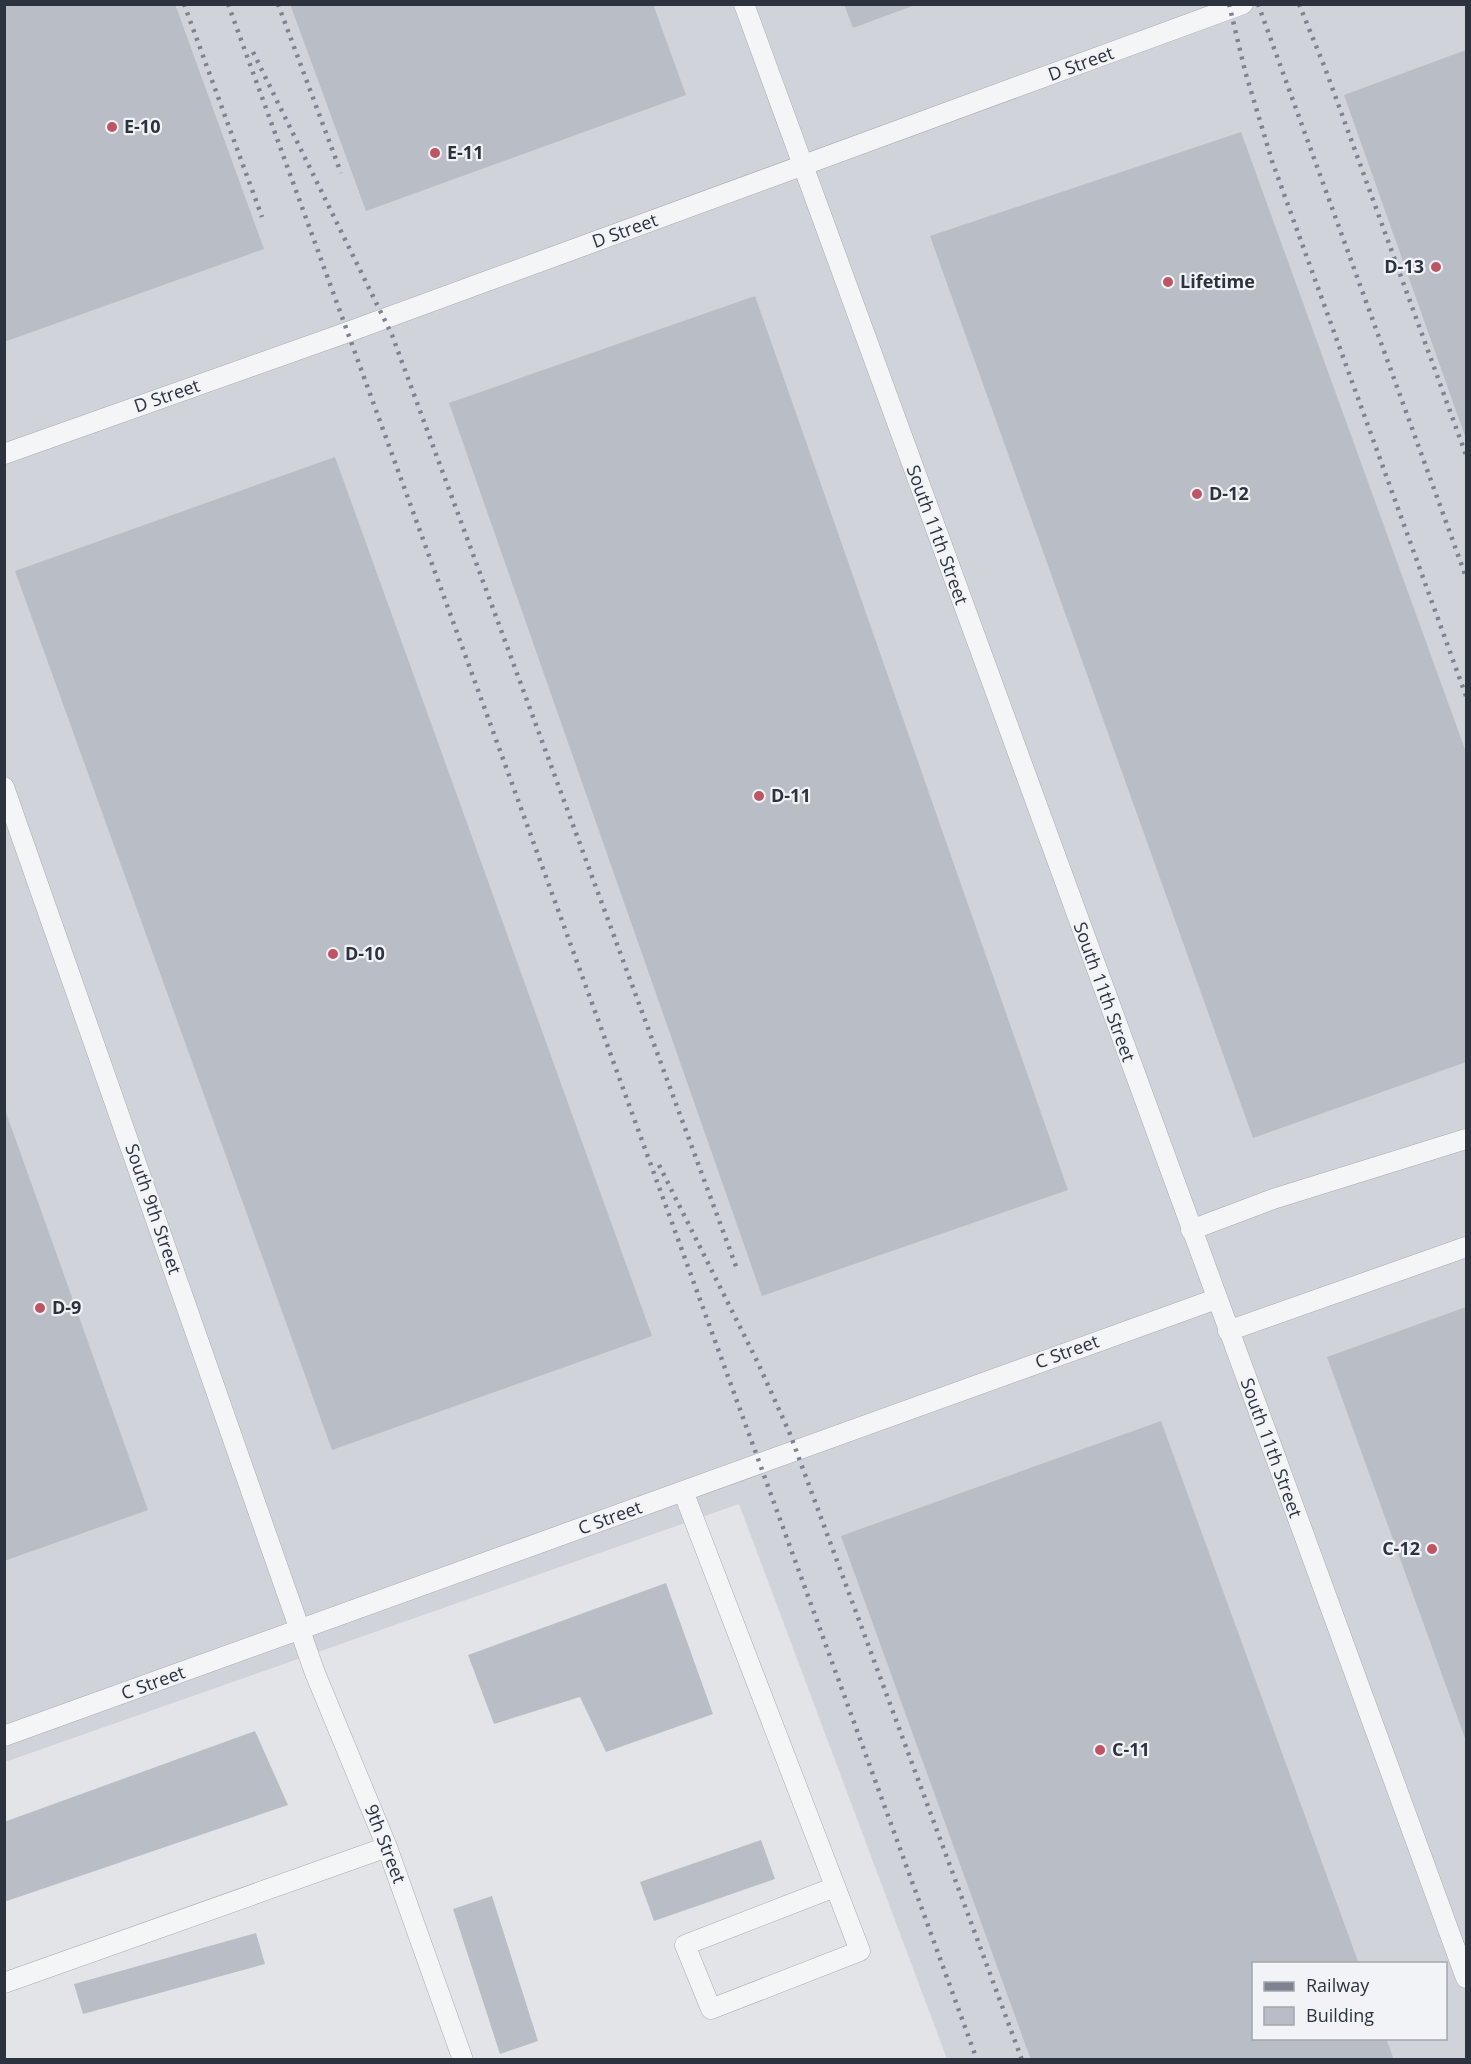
<svg xmlns="http://www.w3.org/2000/svg" width="1471" height="2064" viewBox="0 0 1471 2064" font-family="'Open Sans',sans-serif">
<rect width="100%" height="100%" fill="#e2e4e8"/>
<!-- built -->
<path fill="#d0d3da" fill-rule="evenodd" d="M4 5H1466V2059H947L739 1504 5 1762ZM1254 1964H1446V2038H1254Z"/>
<!-- building -->
<path fill="#b9bdc5" d="M4 4H175L264 249 4 342Z
M290 4H653L686 95 366 211Z
M844 4H915V5L853 28Z
M1466 50V439L1344 95Z
M1241 132 1466 752V1062L1253 1138 930 236Z
M755 296 1068 1190 762 1296 449 403Z
M335 457 652 1336 332 1450 15 571Z
M4 1107 148 1510 4 1561Z
M1466 1307V1741L1327 1357Z
M1161 1421 1359 1964H1254V2038H1386L1394 2060H1031L841 1536Z
M666 1583 713 1714 606 1752 580 1697 494 1724 468 1655Z
M255 1731 288 1805 4 1902V1822Z
M761 1840 775 1879 654 1921 640 1882Z
M492 1896 538 2041 500 2054 453 1909Z
M256 1933 265 1964 83 2014 74 1984Z"/>
<g fill="none" stroke-linecap="round" stroke-linejoin="round">
<!-- lane casing -->
<g stroke="#a8abb2" stroke-width="21">
<path id="lane" d="M744 4 1466 1978
M4 454 348 332 1243 4
M4 787 315 1673 387 1847 463 2060
M1191 1230 1273 1199 1466 1139
M1228 1331 1466 1247
M683 1491 860 1951 711 2009 685 1945 835 1887
M4 1736 1216 1299
M4 1983 387 1847"/>
</g>
<!-- lane -->
<use href="#lane" stroke="#f4f5f7" stroke-width="20"/>
<!-- rail -->
<path stroke="#7d8490" stroke-width="4.5" stroke-dasharray="3 6" stroke-linecap="butt" d="M184 4 262 217
M228 4 977 2060
M278 4 341 173
M1229 4 1245 71 1272 161 1466 696
M1258 4 1466 577
M1299 4 1325 68 1466 455
M253 52 392 335 737 1269
M659 1165 758 1363 790 1434 1022 2060"/>
</g>
<!-- markers -->
<g fill="#be5564" stroke="#f1f3f6" stroke-width="2">
<circle cx="112" cy="127" r="6"/>
<circle cx="435" cy="153" r="6"/>
<circle cx="1436" cy="267" r="6"/>
<circle cx="1168" cy="282" r="6"/>
<circle cx="1197" cy="494" r="6"/>
<circle cx="759" cy="796" r="6"/>
<circle cx="333" cy="954" r="6"/>
<circle cx="40" cy="1308" r="6"/>
<circle cx="1432" cy="1549" r="6"/>
<circle cx="1100" cy="1750" r="6"/>
</g>
<g text-anchor="middle" stroke-width="4.5" stroke-linejoin="round" paint-order="stroke">
<!-- street labels -->
<g font-size="18" fill="#2c323e" stroke="#f1f3f6">
<text transform="translate(1081 64) rotate(-20)" y="6">D Street</text>
<text transform="translate(625 231) rotate(-20)" y="6">D Street</text>
<text transform="translate(167 396) rotate(-19)" y="6">D Street</text>
<text transform="translate(937 535) rotate(70)" y="6">South 11th Street</text>
<text transform="translate(1104 992) rotate(70)" y="6">South 11th Street</text>
<text transform="translate(153 1209) rotate(71)" y="6">South 9th Street</text>
<text transform="translate(1067 1352) rotate(-20)" y="6">C Street</text>
<text transform="translate(1271 1448) rotate(70)" y="6">South 11th Street</text>
<text transform="translate(610 1518) rotate(-20)" y="6">C Street</text>
<text transform="translate(153 1683) rotate(-20)" y="6">C Street</text>
<text transform="translate(385 1844) rotate(69)" y="6">9th Street</text>
</g>
<!-- poi labels -->
<g font-size="18" font-weight="bold" fill="#2c323e" stroke="#f1f3f6" text-anchor="start">
<text x="124" y="133">E-10</text>
<text x="447" y="159">E-11</text>
<text x="1424" y="273" text-anchor="end">D-13</text>
<text x="1180" y="288">Lifetime</text>
<text x="1209" y="500">D-12</text>
<text x="771" y="802">D-11</text>
<text x="345" y="960">D-10</text>
<text x="52" y="1314">D-9</text>
<text x="1420" y="1555" text-anchor="end">C-12</text>
<text x="1112" y="1756">C-11</text>
</g>
</g>
<!-- border -->
<rect width="1471" height="2064" fill="none" stroke="#2c323e" stroke-width="12"/>
<!-- legend -->
<rect x="1252" y="1962" width="195" height="78" fill="#f1f3f6" stroke="#a2a6ac" stroke-width="1.5"/>
<rect x="1264" y="1982" width="30" height="9" fill="#7d8490" stroke="#a2a6ac" stroke-width="1.5"/>
<text x="1306" y="1992" font-size="18" fill="#2c323e">Railway</text>
<rect x="1264" y="2007" width="30" height="18" fill="#b9bdc5" stroke="#a2a6ac" stroke-width="1.5"/>
<text x="1306" y="2022" font-size="18" fill="#2c323e">Building</text>
</svg>
